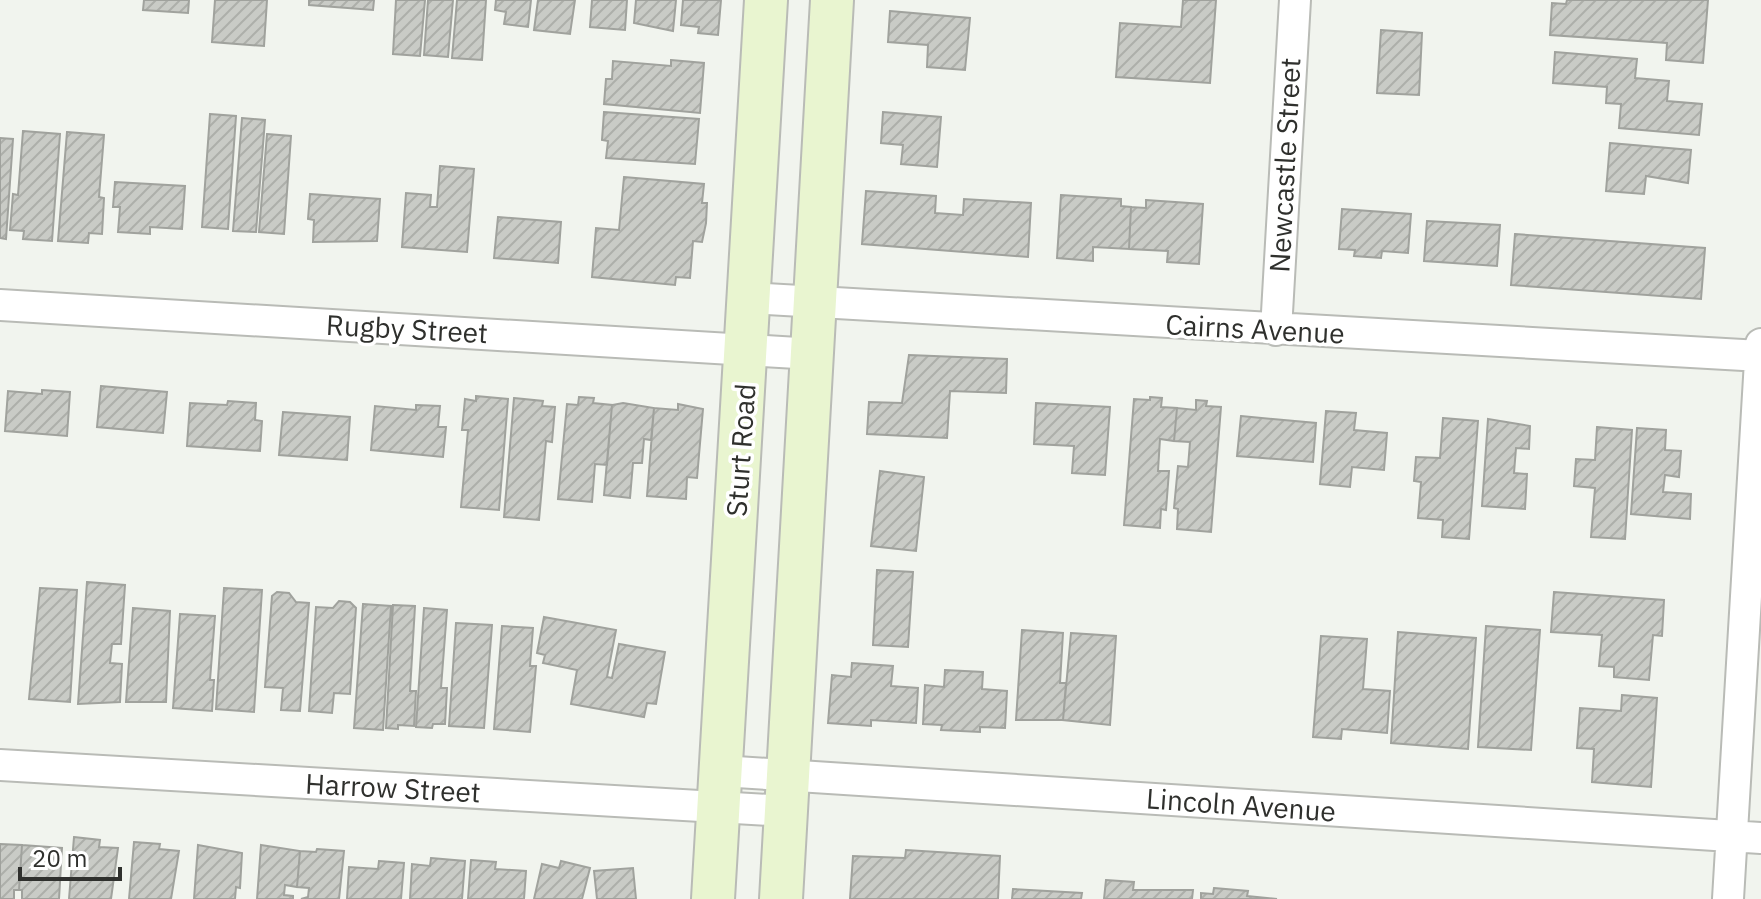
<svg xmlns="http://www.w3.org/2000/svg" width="1761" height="899" viewBox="0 0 1761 899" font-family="'IBM Plex Sans',sans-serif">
<defs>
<pattern id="building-hatch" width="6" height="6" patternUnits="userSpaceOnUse" patternTransform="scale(2)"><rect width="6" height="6" fill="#c9cbc6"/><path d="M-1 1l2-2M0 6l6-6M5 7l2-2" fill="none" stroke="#adafaa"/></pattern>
</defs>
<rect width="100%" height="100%" fill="#f1f4ee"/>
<!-- building -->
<path fill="url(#building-hatch)" stroke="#a0a29d" stroke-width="2" d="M144 0H189L188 13 143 10Z
M215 0H267L264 46 212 42Z
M309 0H374L373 10 309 5Z
M396 0H425L420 56 393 54Z
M428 0H453L448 57 424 55Z
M457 0H486L482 60 452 58Z
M496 0H531L528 27 504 24 506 12 495 10Z
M538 0H575L570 34 534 30Z
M592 0H627L625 30 590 27Z
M636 0H676L673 31 634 23Z
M683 0H721L718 35 698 33 699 27 681 25Z
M1183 0H1216L1210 83 1116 77 1120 23 1181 27Z
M1567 0H1708L1703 63 1666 60 1667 43 1550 35 1552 3 1566 4Z
M890 11 970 18 965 70 927 67 928 45 888 42Z
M1381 30 1422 33 1419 95 1377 93Z
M1555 52 1637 59 1635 78 1669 81 1667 101 1702 104 1699 135 1619 128 1621 104 1606 103 1607 87 1553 83Z
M671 60 704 63 700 113 604 104 606 79H612L613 61 671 66Z
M604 112 699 119 695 164 606 158 608 141 602 140Z
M883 112 941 117 937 167 901 164 903 145 881 143Z
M210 114 236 116 228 229 202 227Z
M242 118 265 120 256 232 233 231Z
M23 131 60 134 52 241 23 239 24 231 10 230 13 194 18 195Z
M67 132 104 135 99 197 104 198 102 234 89 233 88 243 58 241Z
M267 134 291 136 284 234 259 232Z
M0 138 13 139 6 239 0 238Z
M1610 143 1691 150 1688 183 1646 176 1644 194 1606 191Z
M440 166 474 169 467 252 402 247 406 193 431 195 430 207H437Z
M624 177 704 184 702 203H707L706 223 702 242 693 241 690 278 676 277 675 285 592 277 596 228 619 230Z
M115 182 185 186 182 229 150 227V234L118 232 120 207H113Z
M866 191 936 196 935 213 963 215 964 199 1031 203 1028 257 862 244Z
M310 194 380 199 377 241 313 242 314 220 308 219Z
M1061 195 1121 199V206L1131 207 1129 249 1093 247V261L1057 258Z
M1146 200 1203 204 1199 264 1167 262 1168 251 1129 249 1131 207 1146 208Z
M1342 209 1411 214 1408 253 1382 251 1381 258 1354 256 1355 250 1339 249Z
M498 217 561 222 558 263 494 258Z
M1427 221 1500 225 1497 266 1424 261Z
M1515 234 1705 248 1701 299 1511 285Z
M909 355 1007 359 1006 393 950 391 947 438 867 434 869 402 902 403Z
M101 386 167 392 163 433 97 427Z
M42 390 70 392 67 436 5 431 8 391 42 394Z
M476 396 508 399 499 510 461 507 468 430H462L465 399 476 401Z
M579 397 594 398 593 403 612 405 607 465 595 464 592 502 558 499 567 404 578 405Z
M1150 397 1162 398 1161 407 1177 408 1174 441 1160 439 1158 471H1169L1166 510 1161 509 1160 528 1124 525 1134 399 1150 400Z
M514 398 543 401 542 406 555 407 552 442 546 441 539 520 504 517Z
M1196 400 1207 401 1206 406 1221 407 1211 532 1177 529 1178 509 1174 508 1178 466 1188 467 1190 442 1174 441 1177 408 1196 410Z
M228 401 256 403 255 420 262 421 260 451 187 446 190 403 227 405Z
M623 403 654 408 651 440 644 439 642 463H633L630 498 604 495 612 405Z
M1036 403 1110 407 1105 475 1072 473 1074 446 1034 444Z
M678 404 703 409 697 478 687 477 686 499 647 496 654 408 678 410Z
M416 405 440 406 438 427H446L443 457 371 450 375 406 416 410Z
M1326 411 1356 413 1354 430 1387 433 1384 470 1352 467 1350 487 1320 484Z
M283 412 350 417 347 460 279 455Z
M1241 416 1316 423 1313 462 1237 456Z
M1443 418 1478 421 1469 539 1442 537 1443 520 1418 518 1421 482 1414 481 1416 457 1440 458Z
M1488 419 1530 426 1529 449 1516 448 1514 473 1527 474 1525 509 1482 506Z
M1597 427 1632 430 1625 539 1591 537 1595 488 1574 486 1576 459 1595 460Z
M1637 428 1666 430 1665 450 1681 451 1679 477 1665 475 1663 492 1691 494 1690 519 1631 514Z
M880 471 924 477 916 551 871 546Z
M877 570 913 572 908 647 873 645Z
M87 582 125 585 121 644H112L110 663 122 664 120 702 78 704Z
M40 588 77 590 70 702 29 699Z
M224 588 262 590 254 712 216 709Z
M277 592 289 593 296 602 309 603 300 711 281 710 283 688 265 687 272 596Z
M1554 592 1664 600 1662 636 1653 635 1649 680 1614 677V667L1599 666 1602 635 1551 632Z
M339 601 350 602 356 608 350 694 334 693 332 713 309 711 316 607 333 608Z
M363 604 391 606 383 730 354 728Z
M393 605 415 606 410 691H416L414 726 398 725V729L386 728Z
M133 608 170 611 166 702H126Z
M424 608 447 610 441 688H447L445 724H433L432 728 416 727Z
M180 614 215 616 210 680H214L212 711 173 708Z
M544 617 616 630 607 677 612 678 619 644 665 652 656 704 647 703 644 717 571 704 577 670 543 663 545 655 537 653Z
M456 623 492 625 484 728 449 726Z
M502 626 533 628 530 666H536L530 732 494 729Z
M1486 626 1540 630 1531 750 1478 747Z
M1022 630 1063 633 1060 683H1066L1063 720H1016Z
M1398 632 1476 638 1468 749 1391 743Z
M1071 633 1116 636 1110 725 1063 720Z
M1321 636 1367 639 1363 689 1390 691 1387 733 1342 729 1341 739 1313 737Z
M852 663 893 666 891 686 918 688 916 723 871 720V726L828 723 832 675 851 677Z
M945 670 983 672 982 689 1007 691 1005 728 980 727V732L941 730 942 725 923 724 925 685 944 687Z
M1622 695 1657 698 1651 787 1592 782 1594 749 1577 748 1580 708 1621 711Z
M74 837 100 840 99 847 118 848 111 899H69Z
M134 842 160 844 159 849 179 851 171 899H129Z
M0 844 22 845 19 890H14V899H0Z
M22 845 62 848 59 899H22V890H19Z
M198 845 242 853 240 888 236 887 235 899H194Z
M261 845 300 851 297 887 285 885 284 895 293 896V899H257Z
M317 849 344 851 339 899H301L308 897 309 888 297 887 300 851 316 852Z
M906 850 1000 856 998 899H850L853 856 905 858Z
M431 858 465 861 462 899H410L412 864 430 866Z
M471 860 496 862 495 869 526 871 524 899H468Z
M379 861 404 863 401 899H347L349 867 378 869Z
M561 861 590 868 582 899H534L542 864 559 868Z
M633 868 636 899H597L594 871Z
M1106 880 1134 882 1133 890H1193L1192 899H1104Z
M1214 888 1248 891 1247 896 1277 899H1201V893L1213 894Z
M1013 889 1082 893 1081 899H1012Z"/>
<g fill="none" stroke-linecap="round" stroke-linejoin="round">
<!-- street casing -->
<g stroke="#b9bbb6" stroke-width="34">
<path id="street" d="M749 298 1761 356
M0 305 814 354
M1276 330 1295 0
M0 765 786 811
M721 771 1761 838
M1728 899 1761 344"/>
</g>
<!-- secondary casing -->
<g stroke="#b9bbb6" stroke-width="46">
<path id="secondary" d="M713 899 766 0
M781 899 832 0"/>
</g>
<!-- street -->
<use href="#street" stroke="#fff" stroke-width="30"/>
<!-- secondary -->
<use href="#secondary" stroke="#e9f5d0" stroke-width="42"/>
</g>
<g text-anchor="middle" stroke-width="7" stroke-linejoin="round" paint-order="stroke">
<!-- street labels -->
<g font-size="28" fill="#2f302d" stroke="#fff">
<text transform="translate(1285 165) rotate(-87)" y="10">Newcastle Street</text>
<text transform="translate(407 329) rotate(3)" y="10">Rugby Street</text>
<text transform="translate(1255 329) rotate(3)" y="10">Cairns Avenue</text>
<text transform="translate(741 450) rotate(-86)" y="10">Sturt Road</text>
<text transform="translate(393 788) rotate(3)" y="10">Harrow Street</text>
<text transform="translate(1241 805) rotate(4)" y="10">Lincoln Avenue</text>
</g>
</g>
<!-- scale -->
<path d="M20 867v12h100v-12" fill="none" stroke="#2f302d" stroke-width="4"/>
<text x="32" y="867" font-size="24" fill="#2f302d" stroke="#ffffff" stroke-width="6" paint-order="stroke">20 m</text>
</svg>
